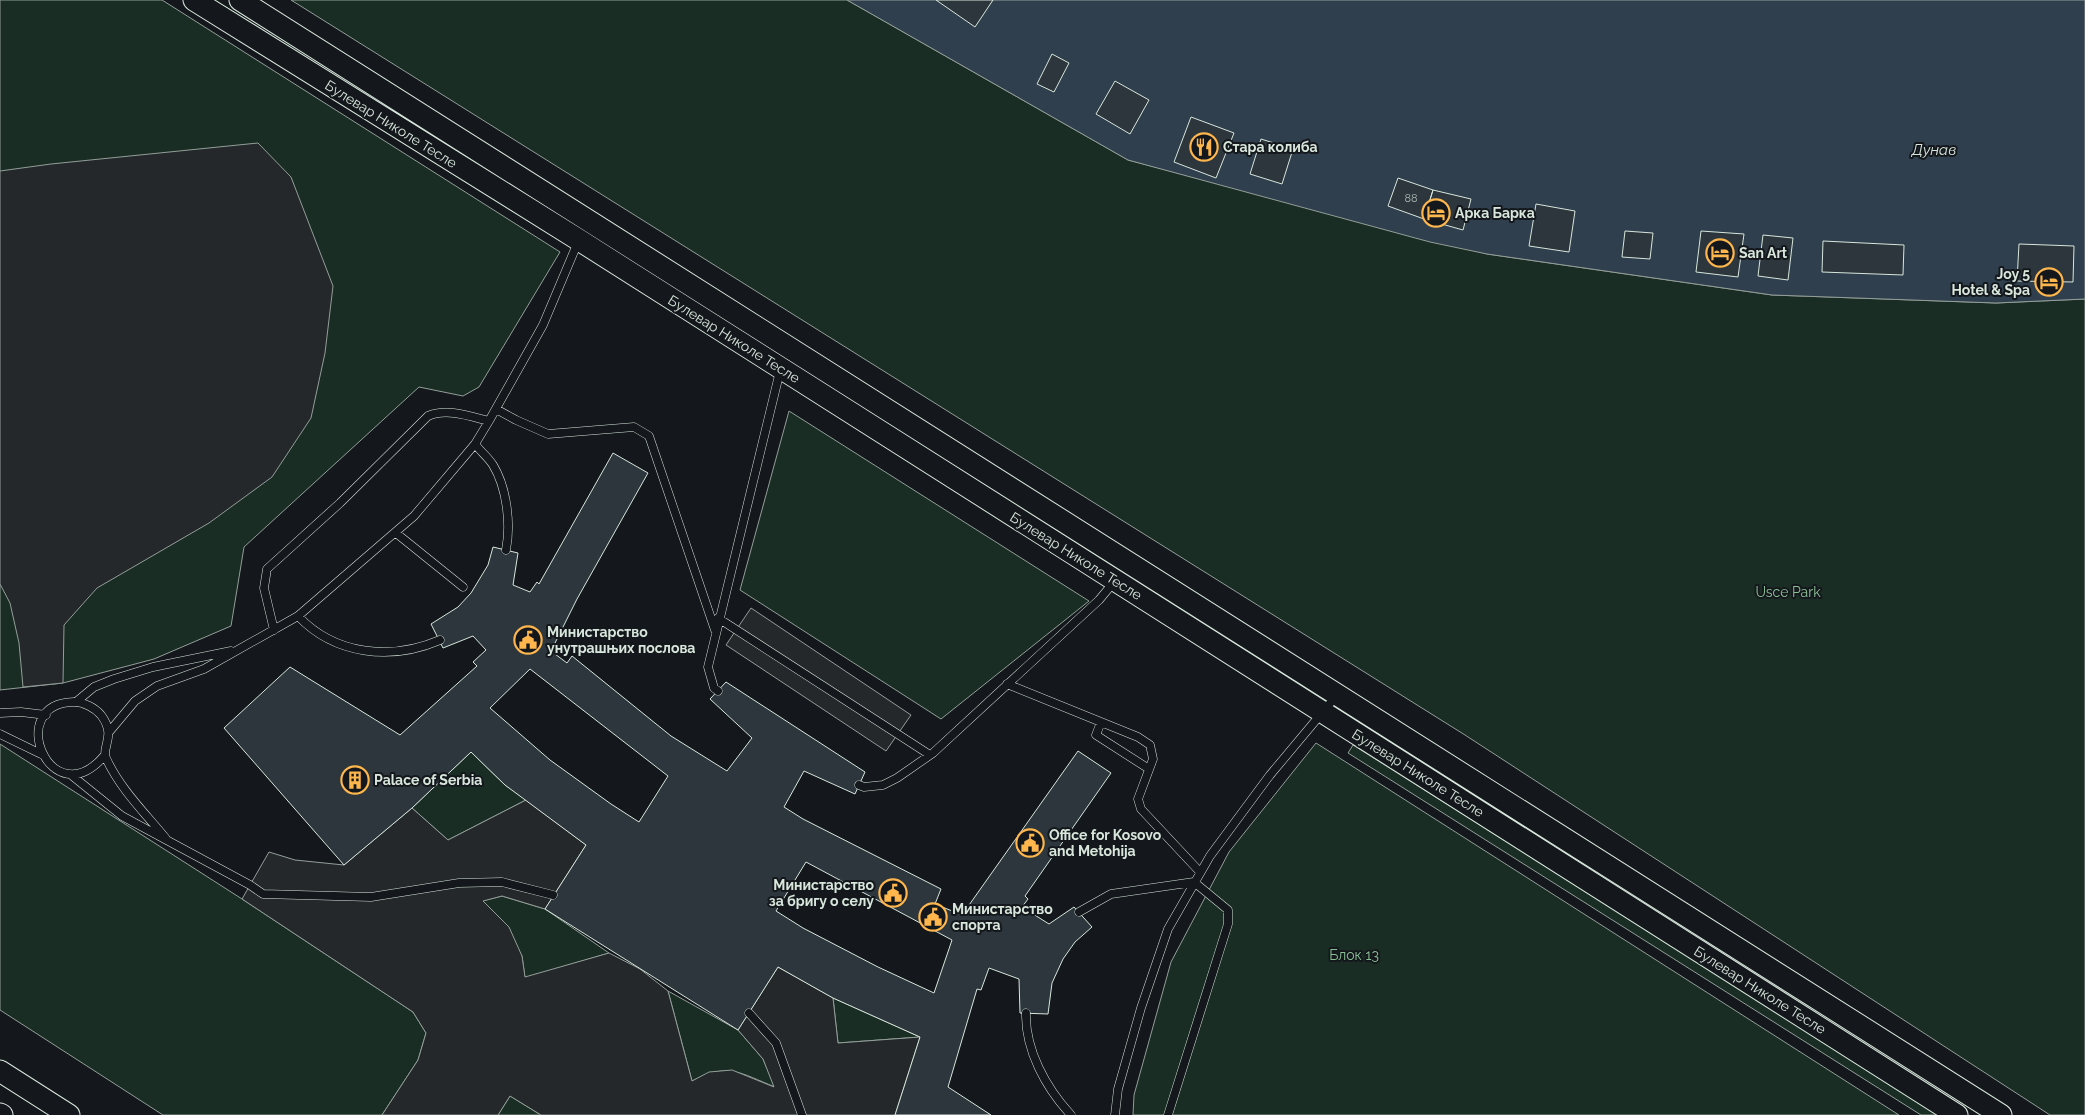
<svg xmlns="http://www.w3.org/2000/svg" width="2085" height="1115" viewBox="0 0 2085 1115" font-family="Raleway,sans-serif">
<rect width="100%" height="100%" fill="#14181c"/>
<!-- green -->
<path fill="#1a2d24" stroke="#939e99" d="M0 0H162L560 252 479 387 463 396 419 387 244 547 231 626 154 659 63 683 0 690Z
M291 0H847L1128 160 1487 254 1772 295 1996 303 2085 299V1115H2050L1465 735Z
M789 411 1089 601 941 719 740 590Z
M1316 743 1899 1115H1133L1134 1095 1171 962 1229 852Z
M0 744 242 899 413 1012 426 1033 418 1060 382 1115H163L0 1010Z
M1353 745 1940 1115H1921L1348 753Z
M471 752 505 785 526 800 448 840 412 808Z
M502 896 545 909 609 953 525 978 522 956 482 901Z
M668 991 738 1030 763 1059 775 1087C740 1073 728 1062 692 1081Z
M833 998 920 1037 838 1043Z
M510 1096 541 1115H498Z"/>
<!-- parking -->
<path fill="#24282b" stroke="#939e99" d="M258 143 291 177 333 286 325 353 311 418 272 477 209 523 97 588 64 625 63 683 23 687 19 643 10 603 0 584V171L51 164Z
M751 608 911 715 886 751 726 645Z
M526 800 586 845 545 909 502 896 483 901 509 927 522 956 525 977 609 953 640 969 668 991 692 1081 709 1072 732 1070 774 1087 763 1059 738 1030 778 967 833 998 838 1043 920 1037 895 1115H541L510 1096 498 1115H382L418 1060 426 1033 413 1012 242 899 269 852 295 860 344 865 412 808 448 840Z"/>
<!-- water -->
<path fill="#2f3f4d" stroke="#939e99" d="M847 0H2085V299L1996 303 1772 295 1487 254 1430 242 1128 160Z"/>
<!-- building -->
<path fill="#2c363c" stroke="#d8e6dc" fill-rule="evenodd" d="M936 0H993L975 27Z
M1052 54 1069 63 1054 92 1037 84Z
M1115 81 1149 100 1130 134 1096 114Z
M1191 117 1234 133 1216 178 1174 162Z
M1261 139 1293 149 1282 184 1250 174Z
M1398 178 1433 190 1424 219 1388 206Z
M1433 190 1471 199 1463 230 1424 219Z
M1536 204 1575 211 1569 252 1529 246Z
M1625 231 1653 233 1650 259 1622 257Z
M1701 231 1744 234 1738 277 1696 272Z
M1763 235 1793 238 1788 280 1758 276Z
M1823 241 1904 245 1903 275 1822 272Z
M2019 244 2074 246 2073 282 2017 281Z
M613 453 648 473 577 599 551 651 567 663 572 656 671 736 727 771 752 738 710 699 726 682 865 772 855 794 804 771 784 807 803 819 941 889 935 904 962 915 1078 751 1111 773 1025 896 1028 899 1022 907 1049 924 1074 907 1092 927 1075 942 1063 959 1052 983 1048 1014 1020 1013 1019 979 989 968 981 990 977 989 948 1087 991 1115H895L920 1037 833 998 778 967 738 1030 545 909 586 845 505 785 471 752 412 808 344 865 224 728 290 667 400 735 477 666 473 662 486 650 473 636 443 648 431 624 458 607 471 593 488 565 493 547 518 553 513 585 530 592 537 582 539 584ZM530 669 668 776 639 822 611 804 550 760 490 708ZM806 862 952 940 934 993 878 967 803 928 776 911Z"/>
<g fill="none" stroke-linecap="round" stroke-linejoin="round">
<!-- service casing -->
<g stroke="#d8e6dc" stroke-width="9">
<path id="service" d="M496 409 516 420 548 434 634 427 649 436 715 630
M475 444C480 451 488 457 493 465 507 488 511 524 506 550
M396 533 463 587
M298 616C335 655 391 661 440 640
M718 618 930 755
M274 630 264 588 267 569 340 503 428 416C447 408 469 416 489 421
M1007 684 1138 737 1150 745 1153 759 1138 799 1141 809 1200 872
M718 691 714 688 708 667 780 371
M76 702 94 687 114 679 153 667 231 651
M0 713 21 712 46 715
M1101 722 1096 735 1149 769
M109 732 135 701 157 686 204 669 298 616 414 516 475 444 489 421 543 325 578 242
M0 734 41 754
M105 755C51 819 3 703 74 702 84 702 95 708 101 715 117 736 101 747 106 758 120 789 146 814 167 840
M70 774 122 816 250 885 263 894 371 897 459 883 502 882 553 895
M859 785 864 787 883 785 897 778 933 753 1099 600 1114 582
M1079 912 1111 894 1194 882 1228 910V924L1168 1115
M749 1013 776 1043 802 1115
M1026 1013C1025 1050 1046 1088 1071 1115
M1115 1115 1118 1089 1141 1008 1168 929 1210 856 1270 775 1337 695"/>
</g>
<!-- secondary casing -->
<g stroke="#d8e6dc" stroke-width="23">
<path id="secondary" d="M194 0 579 240 1957 1115
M240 0 2001 1115
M0 1071 69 1115
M0 1114 2 1115"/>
</g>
<!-- service -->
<use href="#service" stroke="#14181c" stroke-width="8"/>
<!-- secondary -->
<use href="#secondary" stroke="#14181c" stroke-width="21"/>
</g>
<!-- icons -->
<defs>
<g id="restaurant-ring" transform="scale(1.4375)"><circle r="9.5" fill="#14181c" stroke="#ffb74d" stroke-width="1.5"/><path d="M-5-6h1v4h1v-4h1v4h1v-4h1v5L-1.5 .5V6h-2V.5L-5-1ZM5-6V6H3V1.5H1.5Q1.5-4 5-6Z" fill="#ffb74d"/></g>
<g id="hotel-ring" transform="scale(1.4375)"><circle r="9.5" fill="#14181c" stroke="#ffb74d" stroke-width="1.5"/><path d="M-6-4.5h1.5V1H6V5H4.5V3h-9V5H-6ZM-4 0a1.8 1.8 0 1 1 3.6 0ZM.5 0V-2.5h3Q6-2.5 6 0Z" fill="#ffb74d"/></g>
<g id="civic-ring" transform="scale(1.4375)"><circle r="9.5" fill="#14181c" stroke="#ffb74d" stroke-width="1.5"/><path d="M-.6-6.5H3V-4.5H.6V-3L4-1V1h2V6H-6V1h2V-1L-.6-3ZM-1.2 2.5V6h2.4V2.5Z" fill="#ffb74d"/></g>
<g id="building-ring" transform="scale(1.4375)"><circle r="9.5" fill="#14181c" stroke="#ffb74d" stroke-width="1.5"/><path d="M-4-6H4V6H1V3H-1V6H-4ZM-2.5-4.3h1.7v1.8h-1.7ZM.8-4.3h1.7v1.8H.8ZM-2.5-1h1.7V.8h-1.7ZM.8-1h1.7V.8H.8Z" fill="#ffb74d"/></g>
</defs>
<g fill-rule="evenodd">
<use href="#restaurant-ring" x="1204" y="147"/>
<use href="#hotel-ring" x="1436" y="213"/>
<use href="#hotel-ring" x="1720" y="253"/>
<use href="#hotel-ring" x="2049" y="282"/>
<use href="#civic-ring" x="528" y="640"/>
<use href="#building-ring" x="355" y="780"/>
<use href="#civic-ring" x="1030" y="843"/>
<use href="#civic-ring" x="893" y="893"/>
<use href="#civic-ring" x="933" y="917"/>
</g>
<g text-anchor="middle" stroke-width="4" stroke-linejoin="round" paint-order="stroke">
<!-- number labels -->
<g font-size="11" fill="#adbab4">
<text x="1411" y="202">88</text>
</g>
<!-- street labels -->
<g font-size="14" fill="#d8e6dc" stroke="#14181c">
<text transform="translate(391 124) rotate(32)" y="5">Булевар Николе Тесле</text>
<text transform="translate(734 339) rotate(32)" y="5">Булевар Николе Тесле</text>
<text transform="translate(1076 556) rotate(32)" y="5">Булевар Николе Тесле</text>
<text transform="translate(1418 773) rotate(32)" y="5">Булевар Николе Тесле</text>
<text transform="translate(1760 990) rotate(32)" y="5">Булевар Николе Тесле</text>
</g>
<!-- poi labels -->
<g font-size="14" font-weight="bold" fill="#d8e6dc" stroke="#14181c" text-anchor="start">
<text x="1223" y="152">Стара колиба</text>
<text x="1455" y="218">Арка Барка</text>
<text x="1739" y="258">San Art</text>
<text x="2030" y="279" text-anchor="end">Joy 5<tspan x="2030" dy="16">Hotel &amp; Spa</tspan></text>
<text x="547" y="637">Министарство<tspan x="547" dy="16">унутрашњих послова</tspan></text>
<text x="374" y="785">Palace of Serbia</text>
<text x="1049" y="840">Office for Kosovo<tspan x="1049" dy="16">and Metohija</tspan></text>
<text x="874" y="890" text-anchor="end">Министарство<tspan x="874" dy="16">за бригу о селу</tspan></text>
<text x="952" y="914">Министарство<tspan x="952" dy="16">спорта</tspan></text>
</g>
<!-- park labels -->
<g font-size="14" fill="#8ac095" stroke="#14181c">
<text x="1788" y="597">Usce Park</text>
<text x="1354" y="960">Блок 13</text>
</g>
<!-- water labels -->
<g font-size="15" font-style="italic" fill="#d8e6dc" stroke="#14181c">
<text x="1934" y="155">Дунав</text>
</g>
</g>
</svg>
